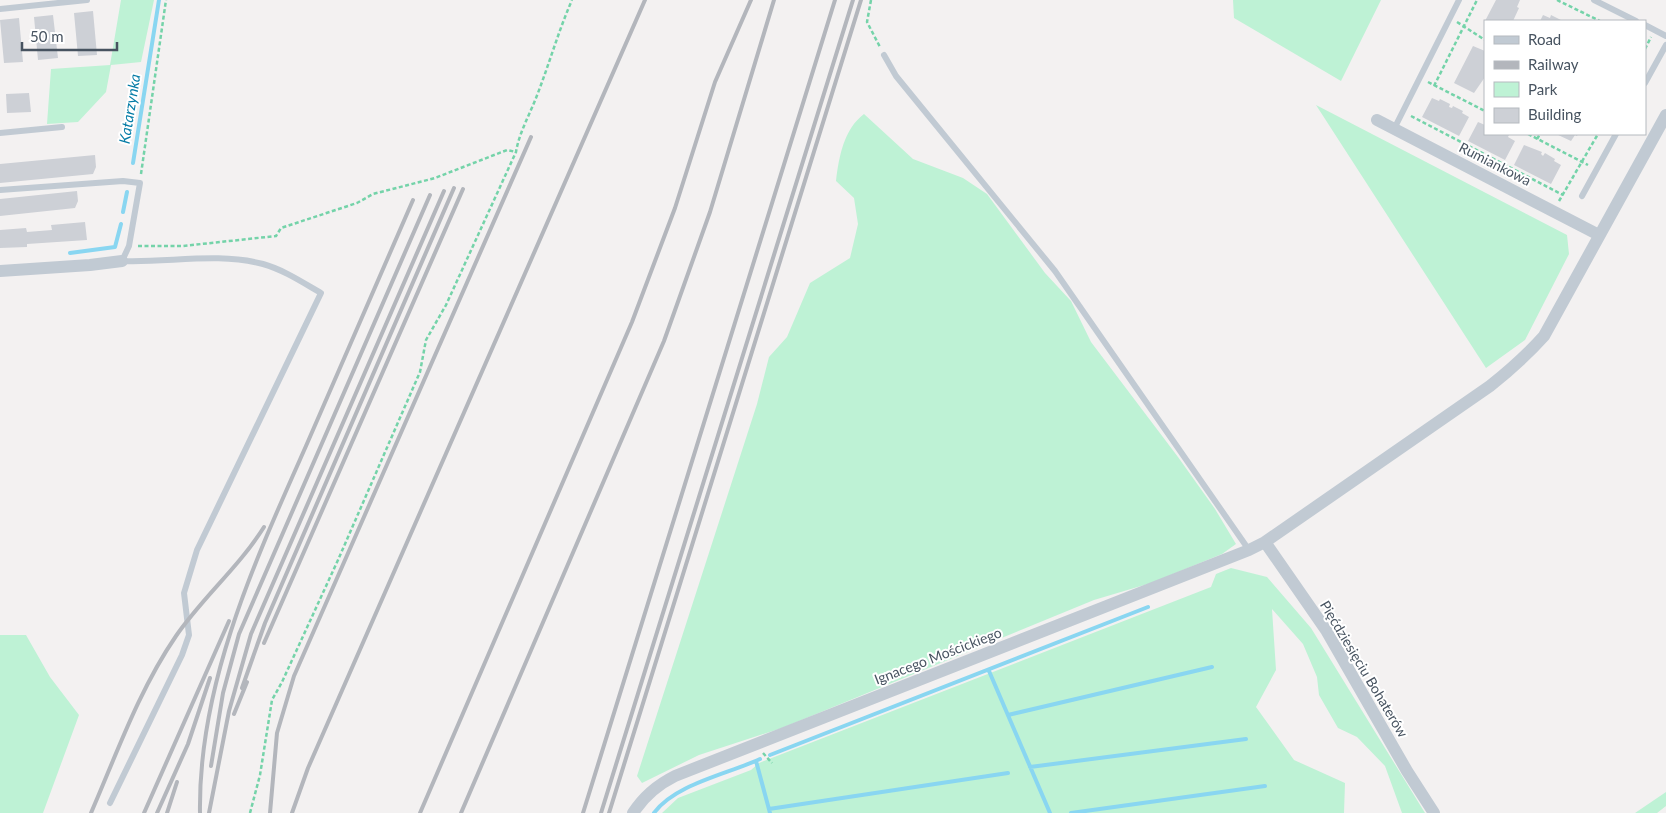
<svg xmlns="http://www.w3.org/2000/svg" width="1666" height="813" viewBox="0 0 1666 813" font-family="Lato,sans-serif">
<rect width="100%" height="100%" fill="#f3f1f1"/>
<!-- green -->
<path fill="#bef2d5" d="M121 0H154L141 62 111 65 106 92 78 122 47 124 51 69 110 65Z
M1233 0H1381L1341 81 1234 18Z
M1316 105 1567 235 1569 254 1525 340 1486 368Z
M864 114 913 159 963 178 987 194 1045 273 1071 301 1091 342 1178 457 1215 509 1236 544 1222 554 1151 583 1094 600 782 728 699 755 642 783 637 776 757 404 769 357 787 337 810 283 850 258 858 224 854 198 836 181C839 156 844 129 864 114Z
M1231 568 1267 577 1311 628 1425 813H1402L1385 766 1357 737 1338 728 1319 695 1317 677 1303 644 1272 609 1276 670 1256 707 1294 760 1345 783 1344 813H662L678 798 751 770 759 763 1211 587 1216 574Z
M0 635H26L50 677 79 715 43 813H0Z
M1666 792V806L1657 813H1635Z"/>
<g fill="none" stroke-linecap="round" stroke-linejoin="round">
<!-- stream -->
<path stroke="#89d6f1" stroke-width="4" d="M133 163 159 0
M123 212 127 192
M70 253 115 247 121 224
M989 671 1050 813
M1008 715 1212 667
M770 755 1148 607
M756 761 770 813
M1030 767 1246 739
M769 809 1008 773
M654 813C675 784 728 774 760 759
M1071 813 1265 786"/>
</g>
<!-- building -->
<path fill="#cdd0d6" d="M1496 0H1520L1517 7 1519 8 1513 21H1485Z
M93 11 97 55 78 56 74 13Z
M53 15 58 58 38 60 34 17Z
M1543 15 1550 18 1551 15 1563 21H1540Z
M19 18 23 62 4 63 0 20Z
M1473 46 1485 51V77L1474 93 1454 83Z
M29 93 31 112 7 113 6 94Z
M1432 98 1439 101 1440 99 1450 104 1449 107 1452 108 1453 106 1463 111 1462 113 1469 117 1459 136 1422 117Z
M1478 122 1485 125V134H1507L1509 135 1508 137 1515 141 1505 160 1468 141Z
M1556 134H1578L1577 136 1575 135 1571 141Z
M1524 145 1542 152 1541 154 1543 156 1545 153 1555 159 1554 161 1561 165 1551 184 1514 165Z
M95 155 96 167 93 174 0 183V164Z
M77 191 78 201 75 208 0 216V199Z
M85 222 87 240 27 244V247L0 248V230L26 228 27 232 52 230 51 225Z"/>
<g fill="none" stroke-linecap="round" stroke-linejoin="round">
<!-- path -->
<path stroke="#74d3a9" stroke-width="2.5" stroke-dasharray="4 2.5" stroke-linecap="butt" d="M871 0 867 22 880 47
M1557 0 1600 21
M1457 22 1485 40
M1645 49 1651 37
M1428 82 1485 111
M1434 86 1477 0
M1411 116 1563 195
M1528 134 1588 165
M1537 139 1540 134
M141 174 166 0
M1559 201 1598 134
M138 246H183L276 236 281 228 357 203 373 194 435 178 507 150 516 152
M763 753 772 763
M250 813 260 775 272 700 282 682 338 560 420 372 426 340 446 305 516 152C519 133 529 116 536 98 549 65 558 32 572 0"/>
<!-- lane -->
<path stroke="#c1cad3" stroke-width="6" d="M1594 0 1636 21
M0 9 87 0
M1645 25 1666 36
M884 55 896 76 1055 271 1249 550
M1645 83 1666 45
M1394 129 1459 0
M0 133 62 127
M0 190 123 181 140 183 129 246 122 261C169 263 217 252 263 264 284 270 302 282 321 293L197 550 184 593 189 635 182 655 110 803
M1582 196 1616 134"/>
<!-- street -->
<path stroke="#c1cad3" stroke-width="12" d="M1377 120 1599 235
M0 271 90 265 122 261
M1265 542 1326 630 1407 771 1434 813
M633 813C644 796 657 785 675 776L1249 550 1265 542 1490 386C1510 370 1527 355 1544 336L1666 115"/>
<!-- rail -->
<path stroke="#b3b6bc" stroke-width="4" d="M264 643 463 189
M242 688 265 623 454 188
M234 714 247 682
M211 766 223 693 239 634 430 195
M91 813C117 753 139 690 176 636 203 597 239 567 264 527
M144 813 229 621
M157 813 188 744 210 678
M167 813 177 782
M200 813C198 684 255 561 306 446 341 364 377 282 413 200
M209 813 229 711 251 634 444 191
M270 813 277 733 294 676 531 137
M292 813 308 768 645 0
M420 813 632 322 675 208 715 82 751 0
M461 813 664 341 710 212 774 0
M583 813 835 0
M601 813 853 0
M609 813 861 0"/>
</g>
<g text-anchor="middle" stroke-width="4" stroke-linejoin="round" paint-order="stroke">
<!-- street labels -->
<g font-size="14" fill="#475360" stroke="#fff">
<text transform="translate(1495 164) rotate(27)" y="5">Rumiankowa</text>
<text transform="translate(938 656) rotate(-21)" y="5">Ignacego Mościckiego</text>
<text transform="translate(1364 669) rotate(59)" y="5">Pięćdziesięciu Bohaterów</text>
</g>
<!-- water labels -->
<g font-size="15" font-style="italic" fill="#057ca6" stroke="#fff">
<text transform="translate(130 109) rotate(-81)" y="5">Katarzynka</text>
</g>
</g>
<!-- legend -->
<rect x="1484" y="20" width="162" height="115" fill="#ffffff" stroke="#b5babf"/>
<rect x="1494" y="36" width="25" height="8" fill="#c1cad3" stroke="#b5babf"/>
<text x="1528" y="45" font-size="15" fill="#475360">Road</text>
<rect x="1494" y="61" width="25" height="8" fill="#b3b6bc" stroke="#b5babf"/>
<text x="1528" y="70" font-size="15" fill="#475360">Railway</text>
<rect x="1494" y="82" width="25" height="15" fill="#bef2d5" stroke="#b5babf"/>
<text x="1528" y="95" font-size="15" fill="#475360">Park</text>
<rect x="1494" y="108" width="25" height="15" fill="#cdd0d6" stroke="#b5babf"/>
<text x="1528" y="120" font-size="15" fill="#475360">Building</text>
<!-- scale -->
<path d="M22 42v8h95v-8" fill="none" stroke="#475360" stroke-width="2.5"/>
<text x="30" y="42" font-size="15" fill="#475360" stroke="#ffffff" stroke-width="4" paint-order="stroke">50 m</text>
</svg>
